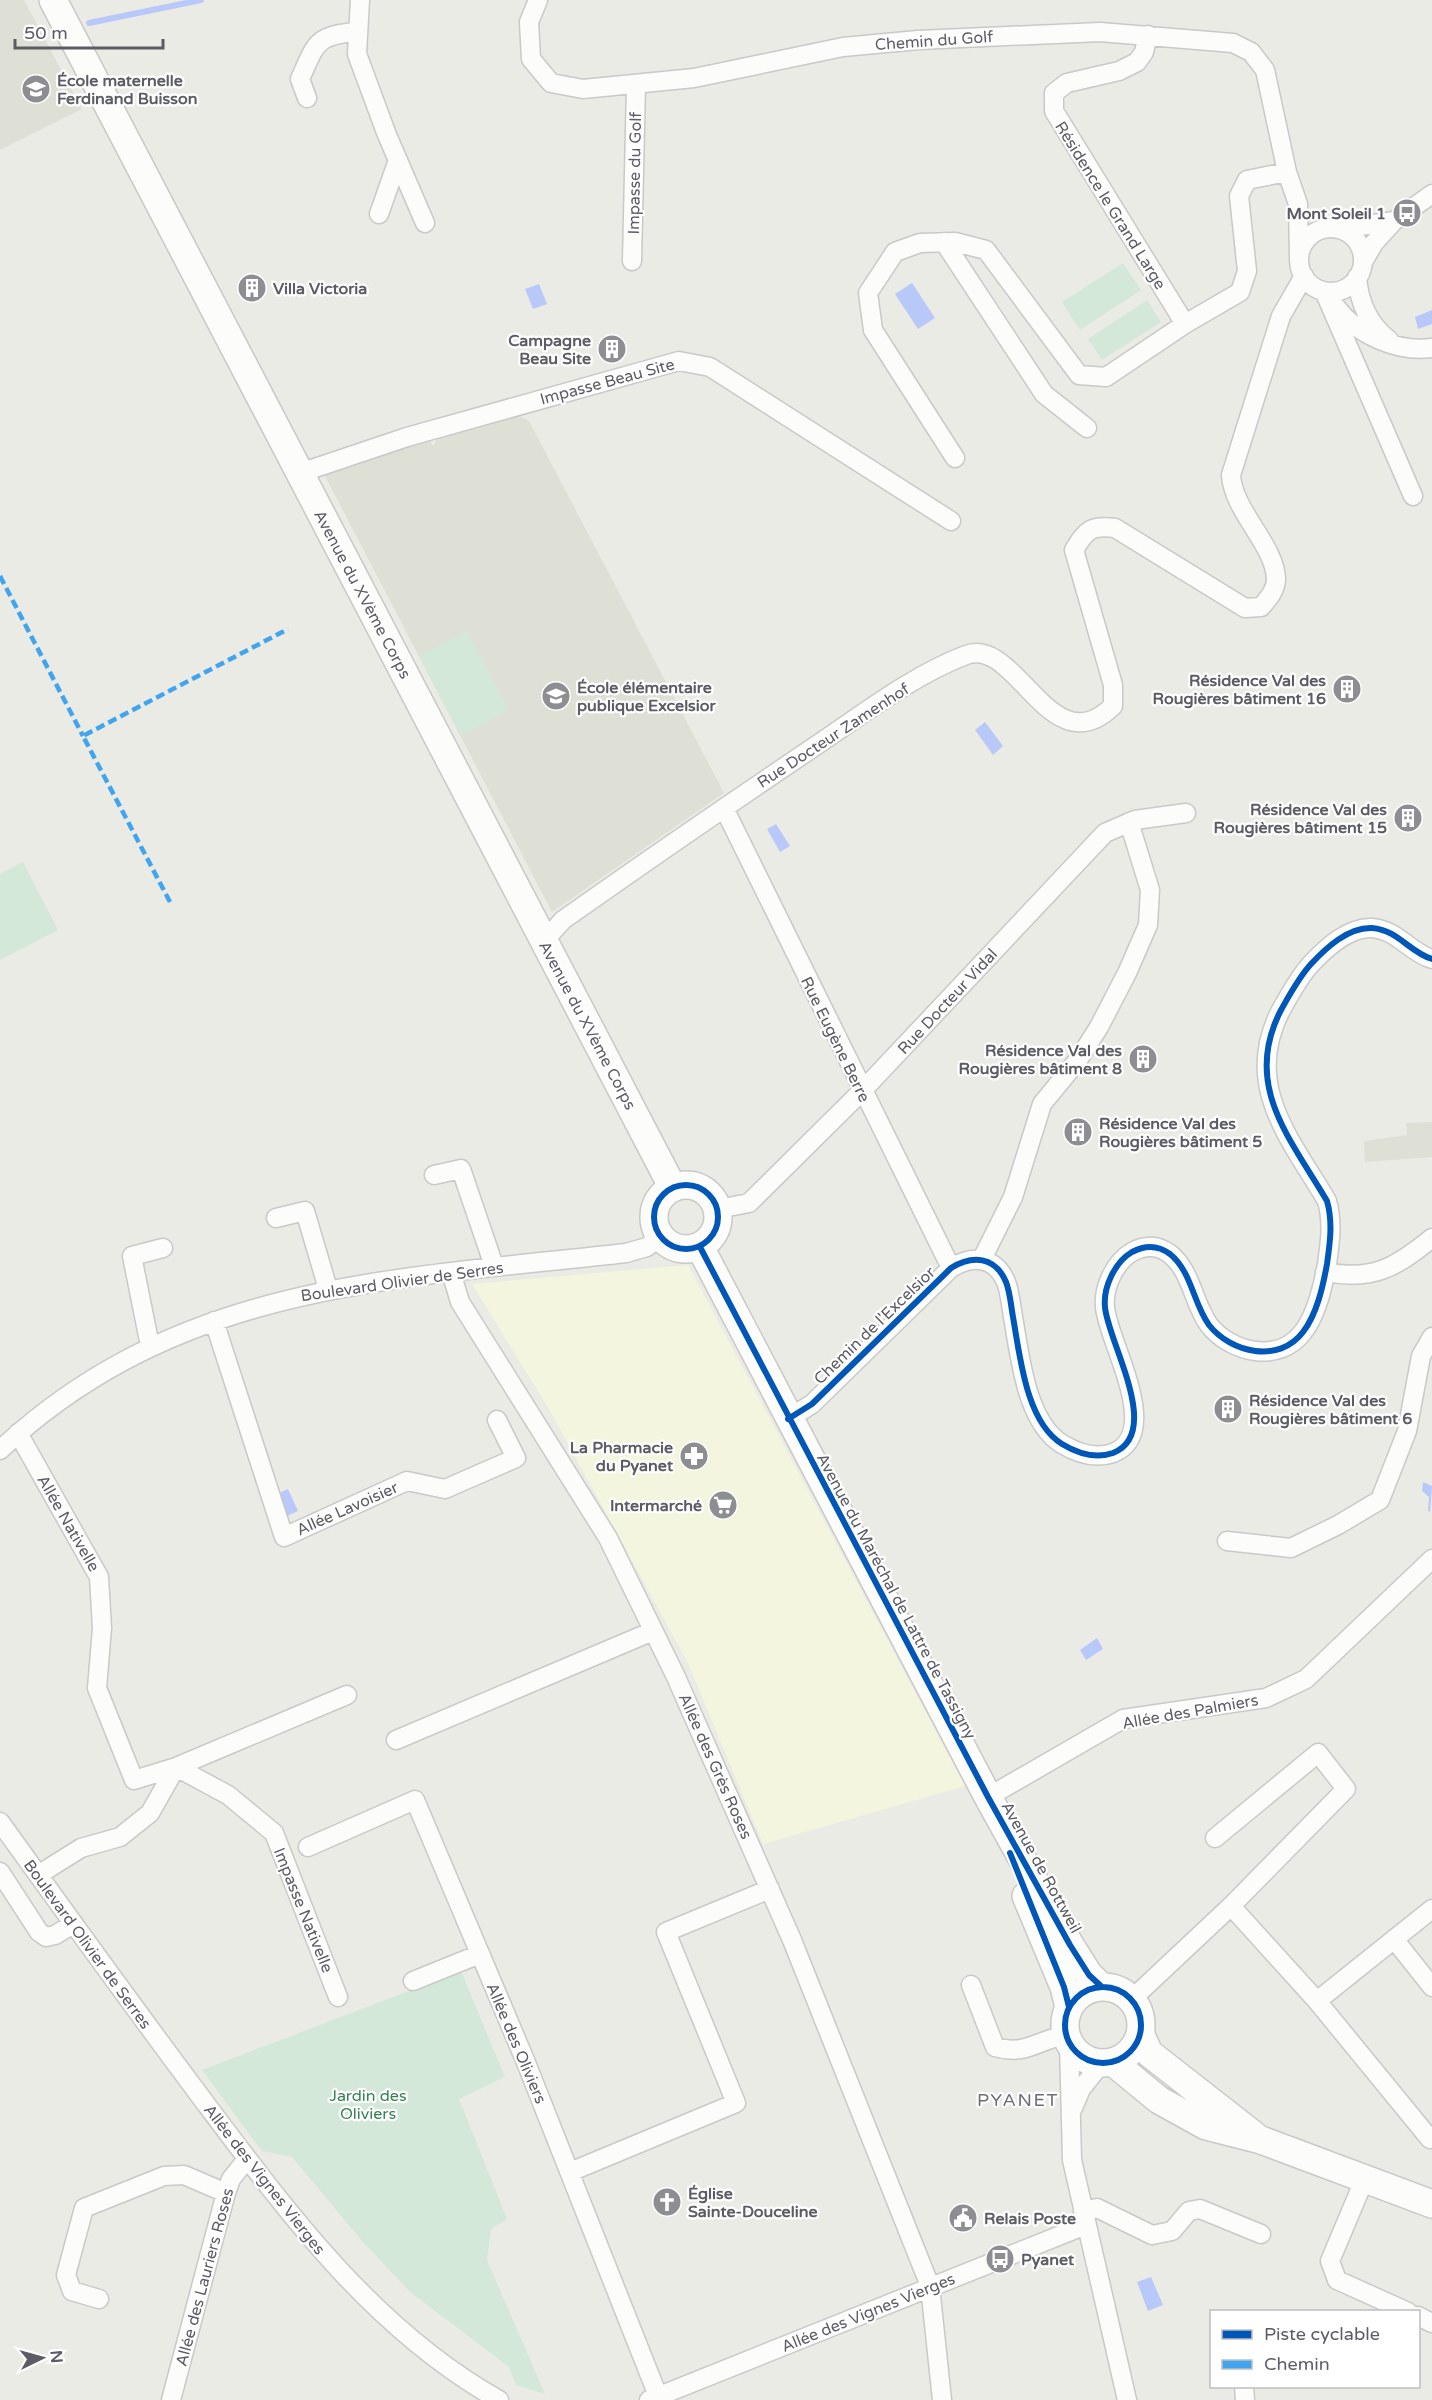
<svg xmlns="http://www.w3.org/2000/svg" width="1432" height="2400" viewBox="0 0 1432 2400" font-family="'Varela Round',sans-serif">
<rect width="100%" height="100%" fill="#ebebe6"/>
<!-- commercial -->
<path fill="#f3f5de" d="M688 1265 794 1464 965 1786 763 1844 688 1663 549 1409 472 1284Z"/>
<!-- education -->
<path fill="#dedfd5" d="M0 0H24L82 109 0 150Z
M513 413 529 421 724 793 552 912 323 472 427 436 433 446 441 432Z
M1432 1122V1157L1365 1162 1364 1141 1407 1135 1406 1123Z"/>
<!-- green -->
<path fill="#d3e8d8" d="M1123 263 1141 290 1080 330 1062 302Z
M1147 300 1161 322 1102 360 1088 339Z
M467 631 509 710 461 736 419 656Z
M23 862 58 930 0 960V874Z
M461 1971 505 2077 459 2099 507 2219 491 2229 487 2260 545 2394 516 2385 509 2367 410 2292 362 2241 292 2157 262 2151 202 2070Z"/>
<!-- water -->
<path fill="#b8c8f8" d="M912 283 935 318 918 329 895 294Z
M539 284 547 304 533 309 525 289Z
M1432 310V324L1418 329 1415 317Z
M985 722 1003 746 993 755 975 730Z
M776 824 790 846 780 852 767 829Z
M1423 1482 1432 1486 1430 1512 1428 1511 1429 1497 1422 1491Z
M288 1489 298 1511 287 1516 277 1494Z
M1097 1638 1103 1649 1086 1660 1080 1650Z
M1151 2277 1163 2305 1148 2311 1137 2282Z"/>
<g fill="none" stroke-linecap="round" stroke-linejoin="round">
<!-- stream -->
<path stroke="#b8c8f8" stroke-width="6" d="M89 23 201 0"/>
<!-- street casing -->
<g stroke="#c8c9c8" stroke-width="21">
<path id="street" d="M360 0 357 54 387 135 425 223
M538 0 529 22 531 59 551 83 583 89 694 78 843 47 918 40 1100 32 1233 43 1251 52 1265 70 1287 172 1298 204 1299 257
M1148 35 1144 52 1137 62 1119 71 1067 83 1054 93V111L1185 324 1240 292 1247 271 1239 196 1247 180 1287 172
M307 98 300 79C316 44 315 35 357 32
M379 214 398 160
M1299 260a32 32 0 1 1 64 0a32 32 0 1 1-64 0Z
M1340 229 1394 221 1432 194
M944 242 1044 394 1087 428
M632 261 636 85
M1363 262 1374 243 1394 221
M1357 277C1359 302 1368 324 1389 340
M1324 291 1413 496
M1336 307C1356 334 1398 353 1432 348
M955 458 873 330 868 293 895 252 920 243 955 242 986 250 1079 375 1106 377 1185 324
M300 473 407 437 679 361 710 367 951 521
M724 808 951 1268
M544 941 563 920C645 862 728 805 811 749 859 717 911 676 966 655 1017 636 1050 767 1113 706V685L1074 550C1086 530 1091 525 1115 528L1245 608 1261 607C1268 599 1276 590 1276 579 1275 545 1233 511 1231 475L1281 316 1304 276
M434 1175 461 1169 494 1266
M718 1209 749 1203 862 1091 1105 833 1135 820 1186 813
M276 1218 305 1211 328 1289
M982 1259 1013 1197 1042 1104 1078 1060 1099 1027 1127 973 1148 925 1150 890 1129 822
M451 1272 460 1302 608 1538 676 1677 792 1940 930 2286 942 2400
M1325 1272C1373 1281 1395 1268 1432 1238
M214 1321 284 1537 407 1481 445 1489 516 1458 497 1420
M150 1346 132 1256 163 1248
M788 1419 812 1404 951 1268C972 1255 995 1256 1006 1282 1010 1292 1011 1306 1013 1317 1020 1356 1026 1422 1062 1444 1077 1453 1096 1459 1113 1453 1164 1433 1107 1340 1105 1307 1103 1287 1115 1262 1132 1252 1145 1245 1158 1245 1170 1254 1192 1272 1193 1303 1209 1325 1231 1353 1279 1364 1303 1332 1317 1314 1323 1286 1327 1264 1330 1243 1333 1222 1327 1201 1290 1138 1242 1085 1281 1010 1290 994 1299 977 1311 964 1326 948 1348 927 1372 928 1398 930 1409 952 1432 959
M18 1433 99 1577 102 1628 97 1688 134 1780 176 1767 150 1813 120 1837 81 1848 38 1875
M0 1450C179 1282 397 1279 626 1253L647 1247 660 1236
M1227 1541 1291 1548 1338 1525 1380 1500 1407 1431 1421 1356 1432 1337
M396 1740 653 1631
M176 1767 228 1795 274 1833 338 1997
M176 1767 347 1695
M988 1797 1123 1719 1266 1698 1306 1679 1432 1559
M0 1822C67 1915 134 2008 203 2100 287 2212 374 2330 499 2400
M308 1847 415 1800 525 2060 658 2396
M0 1872 39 1932 46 1937 55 1935 73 1924
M1231 1906 1317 2001 1430 2139
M1394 1939 1432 1987
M413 1981 480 1954
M971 1985 995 2047C1026 2056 1037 2040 1066 2035
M1132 1999 1231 1906 1346 1789 1318 1753 1215 1838
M1317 2001 1432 1909
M1069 2043 1072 2160 1127 2400
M1073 2108 1081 2089 1101 2064
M570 2172 736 2103 666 1932 770 1889
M1365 2178 1330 2261 1337 2280 1408 2312
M1083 2211 1097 2208 1152 2235 1172 2231 1189 2211 1200 2209 1261 2234
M99 2299 72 2291 66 2275 84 2208 164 2176 184 2175 226 2193
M1418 2316 1432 2323
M1244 2386 1245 2400
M171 2400 226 2193 231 2179 247 2159
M649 2400 1086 2225"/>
</g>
<!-- secondary casing -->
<g stroke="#c8c8c8" stroke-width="30">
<path id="secondary" d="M53 0 673 1188
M654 1217a32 32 0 1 1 64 0a32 32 0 1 1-64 0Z
M700 1247 988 1797 1070 1945 1089 1975 1102 1987
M1026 1896 1064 1987 1069 2007
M1065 2025a38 38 0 1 1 76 0a38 38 0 1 1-76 0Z
M1141 2035 1149 2053 1255 2136
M1114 2063 1159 2100 1206 2126 1261 2140 1432 2204"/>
</g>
<!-- street -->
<use href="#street" stroke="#fcfcfb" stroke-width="18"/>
<!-- secondary -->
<use href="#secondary" stroke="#fcfcfb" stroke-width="27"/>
<!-- quiet -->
<path stroke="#40a5ee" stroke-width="4.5" stroke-dasharray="9 4.5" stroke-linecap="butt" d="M0 576 83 736
M170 902 83 736 288 629"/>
<!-- cycleway casing -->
<g stroke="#fff" stroke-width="10">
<path id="cycleway" d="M654 1217a32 32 0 1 1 64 0a32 32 0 1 1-64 0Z
M700 1247 988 1797 1070 1945 1089 1975 1102 1987
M788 1419 812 1404 951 1268C972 1255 995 1256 1006 1282 1010 1292 1011 1306 1013 1317 1020 1356 1026 1422 1062 1444 1077 1453 1096 1459 1113 1453 1164 1433 1107 1340 1105 1307 1103 1287 1115 1262 1132 1252 1145 1245 1158 1245 1170 1254 1192 1272 1193 1303 1209 1325 1231 1353 1279 1364 1303 1332 1317 1314 1323 1286 1327 1264 1330 1243 1333 1222 1327 1201 1290 1138 1242 1085 1281 1010 1290 994 1299 977 1311 964 1326 948 1348 927 1372 928 1398 930 1409 952 1432 959
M1010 1853 1064 1987 1069 2007
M1065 2025a38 38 0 1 1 76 0a38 38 0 1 1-76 0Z"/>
</g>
<!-- cycleway -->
<use href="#cycleway" stroke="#0057b8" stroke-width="6"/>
</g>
<!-- icons -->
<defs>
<g id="school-disc" transform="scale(1.5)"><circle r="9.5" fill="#8d8e92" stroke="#fff"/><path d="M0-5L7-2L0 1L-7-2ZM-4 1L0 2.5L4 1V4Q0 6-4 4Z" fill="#fff"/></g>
<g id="bus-disc" transform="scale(1.5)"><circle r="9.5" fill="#8d8e92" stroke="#fff"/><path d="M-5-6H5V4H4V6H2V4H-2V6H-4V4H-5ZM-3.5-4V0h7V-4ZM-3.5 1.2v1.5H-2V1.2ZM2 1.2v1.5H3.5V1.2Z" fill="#fff"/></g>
<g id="building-disc" transform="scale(1.5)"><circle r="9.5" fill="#8d8e92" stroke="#fff"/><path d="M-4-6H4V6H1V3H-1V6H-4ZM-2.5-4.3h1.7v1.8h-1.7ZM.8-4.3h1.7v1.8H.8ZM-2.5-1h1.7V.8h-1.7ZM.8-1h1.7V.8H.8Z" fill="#fff"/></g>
<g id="pharmacy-disc" transform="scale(1.5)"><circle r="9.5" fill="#8d8e92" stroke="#fff"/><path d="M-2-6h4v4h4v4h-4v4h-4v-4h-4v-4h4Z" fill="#fff"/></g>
<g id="supermarket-disc" transform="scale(1.5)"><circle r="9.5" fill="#8d8e92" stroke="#fff"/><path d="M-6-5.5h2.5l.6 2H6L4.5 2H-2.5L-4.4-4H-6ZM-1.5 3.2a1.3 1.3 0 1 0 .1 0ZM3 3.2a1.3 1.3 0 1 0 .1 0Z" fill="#fff"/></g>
<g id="church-disc" transform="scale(1.5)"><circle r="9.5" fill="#8d8e92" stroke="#fff"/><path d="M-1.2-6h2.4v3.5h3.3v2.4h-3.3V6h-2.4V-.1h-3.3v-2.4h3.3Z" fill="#fff"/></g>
<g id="civic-disc" transform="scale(1.5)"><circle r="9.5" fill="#8d8e92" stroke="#fff"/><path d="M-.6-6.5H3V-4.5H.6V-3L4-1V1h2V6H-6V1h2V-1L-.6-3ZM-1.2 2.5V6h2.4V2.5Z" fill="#fff"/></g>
</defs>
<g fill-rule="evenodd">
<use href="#school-disc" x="36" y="89"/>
<use href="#bus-disc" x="1407" y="213"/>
<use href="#building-disc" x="252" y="288"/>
<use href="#building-disc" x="612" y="349"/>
<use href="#building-disc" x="1347" y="689"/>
<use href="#school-disc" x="556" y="696"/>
<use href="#building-disc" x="1408" y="818"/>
<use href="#building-disc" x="1143" y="1059"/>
<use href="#building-disc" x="1078" y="1132"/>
<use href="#building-disc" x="1228" y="1409"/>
<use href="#pharmacy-disc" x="694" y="1456"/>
<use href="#supermarket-disc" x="723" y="1505"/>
<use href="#church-disc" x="667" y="2202"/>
<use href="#civic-disc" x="963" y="2218"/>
<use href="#bus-disc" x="1000" y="2259"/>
</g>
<g text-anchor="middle" stroke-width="4.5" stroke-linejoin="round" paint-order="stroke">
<!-- street labels -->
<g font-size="16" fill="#5b5c64" stroke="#fff">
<text transform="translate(934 40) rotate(-4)" y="6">Chemin du Golf</text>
<text transform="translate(634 173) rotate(-89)" y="6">Impasse du Golf</text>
<text transform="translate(1111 205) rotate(58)" y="6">Résidence le Grand Large</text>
<text transform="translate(607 381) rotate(-15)" y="6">Impasse Beau Site</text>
<text transform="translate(363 594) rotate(62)" y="6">Avenue du XVème Corps</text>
<text transform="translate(833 735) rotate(-33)" y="6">Rue Docteur Zamenhof</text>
<text transform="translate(947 1001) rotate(-47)" y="6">Rue Docteur Vidal</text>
<text transform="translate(588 1025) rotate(62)" y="6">Avenue du XVème Corps</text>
<text transform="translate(836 1039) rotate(64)" y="6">Rue Eugène Berre</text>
<text transform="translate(402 1281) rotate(-8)" y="6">Boulevard Olivier de Serres</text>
<text transform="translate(874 1325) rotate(-44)" y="6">Chemin de l'Excelsior</text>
<text transform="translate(347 1508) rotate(-24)" y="6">Allée Lavoisier</text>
<text transform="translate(69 1523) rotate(60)" y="6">Allée Nativelle</text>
<text transform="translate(897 1596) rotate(62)" y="6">Avenue du Maréchal de Lattre de Tassigny</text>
<text transform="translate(1190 1711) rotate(-10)" y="6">Allée des Palmiers</text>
<text transform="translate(716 1766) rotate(66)" y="6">Allée des Grès Roses</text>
<text transform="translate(1042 1867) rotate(61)" y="6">Avenue de Rottweil</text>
<text transform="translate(304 1910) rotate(68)" y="6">Impasse Nativelle</text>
<text transform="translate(88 1944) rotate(54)" y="6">Boulevard Olivier de Serres</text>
<text transform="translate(517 2043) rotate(67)" y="6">Allée des Oliviers</text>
<text transform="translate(265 2179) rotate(52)" y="6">Allée des Vignes Vierges</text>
<text transform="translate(204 2277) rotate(-75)" y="6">Allée des Lauriers Roses</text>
<text transform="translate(868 2312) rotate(-22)" y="6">Allée des Vignes Vierges</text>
</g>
<!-- poi labels -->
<g font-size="16" font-weight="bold" fill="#5b5c64" stroke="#fff" text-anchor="start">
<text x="57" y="86">École maternelle<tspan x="57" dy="18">Ferdinand Buisson</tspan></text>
<text x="1386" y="219" text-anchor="end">Mont Soleil 1</text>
<text x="273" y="294">Villa Victoria</text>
<text x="591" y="346" text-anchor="end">Campagne<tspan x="591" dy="18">Beau Site</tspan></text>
<text x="1326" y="686" text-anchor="end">Résidence Val des<tspan x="1326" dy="18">Rougières bâtiment 16</tspan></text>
<text x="577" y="693">École élémentaire<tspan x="577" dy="18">publique Excelsior</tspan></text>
<text x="1387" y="815" text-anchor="end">Résidence Val des<tspan x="1387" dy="18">Rougières bâtiment 15</tspan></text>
<text x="1122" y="1056" text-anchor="end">Résidence Val des<tspan x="1122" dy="18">Rougières bâtiment 8</tspan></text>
<text x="1099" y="1129">Résidence Val des<tspan x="1099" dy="18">Rougières bâtiment 5</tspan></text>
<text x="1249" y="1406">Résidence Val des<tspan x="1249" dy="18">Rougières bâtiment 6</tspan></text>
<text x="673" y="1453" text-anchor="end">La Pharmacie<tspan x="673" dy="18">du Pyanet</tspan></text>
<text x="702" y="1511" text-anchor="end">Intermarché</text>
<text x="688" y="2199">Église<tspan x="688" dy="18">Sainte-Douceline</tspan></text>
<text x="984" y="2224">Relais Poste</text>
<text x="1021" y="2265">Pyanet</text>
</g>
<!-- park labels -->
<g font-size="16" fill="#348251" stroke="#fff">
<text x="368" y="2101">Jardin des<tspan x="368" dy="18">Oliviers</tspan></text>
</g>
<!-- neighbourhood labels -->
<g font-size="18" letter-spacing="1.5" fill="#6c6e76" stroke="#fff">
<text x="1018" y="2106">PYANET</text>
</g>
</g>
<!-- legend -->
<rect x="1210" y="2310" width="210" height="78" fill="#ffffff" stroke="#bdbec1" stroke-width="1.5"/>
<rect x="1222" y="2330" width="30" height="9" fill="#0057b8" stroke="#bdbec1" stroke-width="1.5"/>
<text x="1264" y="2340" font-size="18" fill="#5b5c64">Piste cyclable</text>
<rect x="1222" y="2360" width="30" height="9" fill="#40a5ee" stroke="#bdbec1" stroke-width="1.5"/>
<text x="1264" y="2370" font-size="18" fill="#5b5c64">Chemin</text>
<!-- north arrow -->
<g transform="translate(42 2358) rotate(85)" stroke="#ffffff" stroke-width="4.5" paint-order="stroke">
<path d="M0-4.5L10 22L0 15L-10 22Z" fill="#5b5c64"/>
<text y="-9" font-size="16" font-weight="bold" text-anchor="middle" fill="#5b5c64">N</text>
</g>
<!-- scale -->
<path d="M15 39v9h148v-9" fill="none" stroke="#5b5c64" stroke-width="3"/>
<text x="24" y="39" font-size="18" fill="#5b5c64" stroke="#ffffff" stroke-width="4.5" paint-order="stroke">50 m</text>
</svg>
